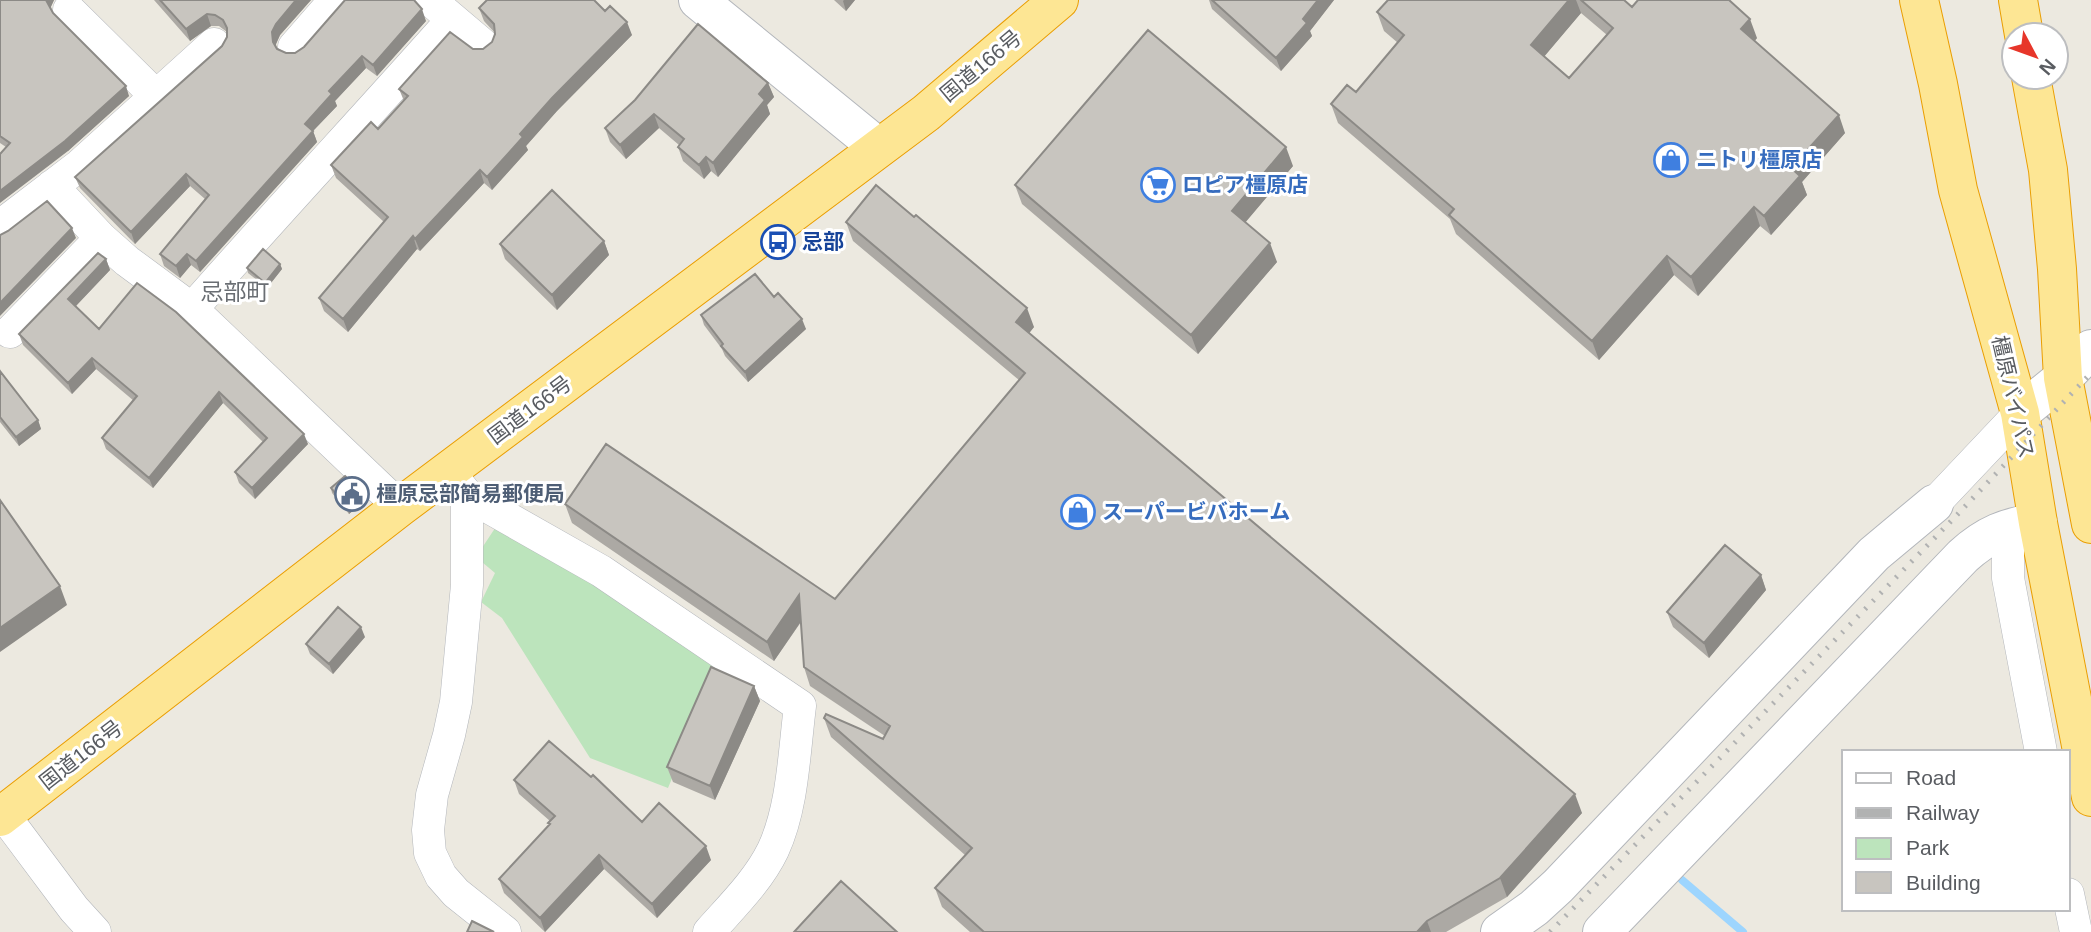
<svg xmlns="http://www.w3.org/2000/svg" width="2091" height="932" viewBox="0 0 2091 932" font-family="Arial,'Noto Sans JP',sans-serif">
<rect width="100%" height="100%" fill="#ece9e0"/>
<!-- green -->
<path fill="#bce4bc" d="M509 507 594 554 730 639 668 788 590 758 502 618 481 602 495 573 476 557Z"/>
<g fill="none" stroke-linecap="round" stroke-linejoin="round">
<!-- stream -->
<path stroke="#9dd5fe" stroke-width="8" d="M1682 880 1743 932"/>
<!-- minor casing -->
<g stroke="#b3b6bb" stroke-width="33">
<path id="minor" d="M430 0 482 44
M69 10 156 96
M294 47 335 0
M52 186 101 238 127 261 192 309 400 507
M0 226 80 165 214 44
M192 309C278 211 366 117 452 20
M10 332 101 238
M456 481 467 495V585L456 702 449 735 432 795 428 830 430 853 441 876 456 893 505 932
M467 495 601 571 800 706C794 753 793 807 773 850 758 881 732 906 709 932
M1934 504 2020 413
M2014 525 2008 551V578L2041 752
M0 810 74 909 95 932
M2068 894 2076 932"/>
</g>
<!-- tertiary casing -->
<g stroke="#b3b6bb" stroke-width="40">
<path id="tertiary" d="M698 0 878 147
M2020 413 2063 378 2091 349
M1500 932 1534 908 1558 886 1855 574 1874 554 1934 504
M1602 932 1963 556C1986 535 2007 526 2038 523"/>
</g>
<!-- trunk casing -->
<g stroke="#ea9e02" stroke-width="40">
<path id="trunk" d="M1919 0 1938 84 1958 190 2020 413 2038 523 2091 797
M2018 0 2024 35
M2031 77 2048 170 2057 269 2063 378 2091 524
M0 817 400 507 926 113 1059 0"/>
</g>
<!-- minor -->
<use href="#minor" stroke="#fff" stroke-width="32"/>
<!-- tertiary -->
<use href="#tertiary" stroke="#fff" stroke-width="38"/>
<!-- trunk -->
<use href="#trunk" stroke="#fde694" stroke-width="38"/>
<!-- rail -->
<path stroke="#b1b2b2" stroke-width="5" stroke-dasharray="2 9" stroke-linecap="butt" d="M1550 932 1956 516 2091 373"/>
</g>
<!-- wall -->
<path fill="#aca9a4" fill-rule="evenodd" d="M0 0H54L50 8 53 13 129 96 68 151 6 147 0 143Z
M154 0H311L280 35 276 44V47L286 53H295L426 21 377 76 366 68 335 101 337 106 313 131 317 142 200 272 191 265 180 278 164 266 160 254 205 199 190 186 135 244 80 188 75 177 222 46 227 37V32L219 26H211L190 41Z
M834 0H855L846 11Z
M1209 0H1334L1310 31 1312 36 1281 71 1212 9Z
M1388 0H1624L1632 7 1757 38 1755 41 1845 133 1802 182 1807 195 1771 235 1760 226 1698 296 1674 275 1599 360 1456 234 1450 219 1338 123 1331 104 1356 92 1398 43 1384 31 1377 12ZM1581 13 1607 35 1569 78 1544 56Z
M479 8 605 11 632 35 557 111 526 146 528 150 492 190 484 183 420 251 417 249 348 332 324 311 319 298 384 222 336 178 331 165 378 129 404 101 399 89 473 49H483L492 42 495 33 484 21Z
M768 83 774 97 767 105 770 114 718 177 711 171 704 179 683 161 678 147 679 145 659 128 626 159 610 142 605 128Z
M1293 166 1245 222 1277 262 1198 354 1022 204 1015 185Z
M846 222 1034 327 1029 333 1582 813 1507 897 1446 932H970L942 907 935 888 965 855 831 737 824 718 883 739 885 736 810 686 804 667 801 622 774 661 572 523 565 504 835 599 1019 380 853 241Z
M604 241 609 255 557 310 505 259 500 244Z
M106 259 110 270 76 306 99 329 137 283 308 444 255 499 239 483 235 472 263 442 223 403 153 488 106 449 102 438 134 401 96 369 72 394 23 345 19 334Z
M280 264 282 269 267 288 248 273 247 268Z
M774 297 806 329 748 382 725 356 722 349 704 325 701 315Z
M0 371 38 420 41 429 19 446 0 422Z
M331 488 366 500 349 514 332 493Z
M1761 575 1766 590 1709 658 1673 627 1667 612Z
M365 637 333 674 310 654 306 644Z
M754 686 760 701 715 800 673 782 667 767Z
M514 780 642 822 711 860 657 918 604 869 545 932 504 893 499 879 549 826 548 823 550 821 519 794Z"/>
<!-- shaded-wall -->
<path fill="#8c8a86" d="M46 0H54L50 9Z
M296 0H311L280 35 276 44 277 54 273 42 272 32 276 24Z
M844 0H855L846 11 843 1Z
M1318 0H1334L1310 31 1312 36 1281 71 1276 58 1303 19Z
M1569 0H1576L1581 13 1538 64 1531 45Z
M422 9 426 21 377 76 373 65Z
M207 14 211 26 190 41 186 29Z
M1750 19 1757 38 1748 48 1741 29Z
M627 22 632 35 557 111 526 146 528 150 492 190 487 177 520 134 552 98Z
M362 56 366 68 335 101 337 106 313 131 317 142 200 272 196 261 305 124 329 91Z
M768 83 774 97 767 105 770 114 718 177 713 163 759 94Z
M126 86 129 96 68 151 0 203V191Z
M654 114 659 128 626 159 620 145Z
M1839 115 1845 133 1802 182 1807 195 1771 235 1764 216 1791 168Z
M1286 147 1293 166 1239 230 1232 211Z
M706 157 711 171 704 179 699 165Z
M480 170 484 183 420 251 415 239Z
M186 174 190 186 135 244 131 232Z
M1754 207 1760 226 1698 296 1691 277Z
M72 228 76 238 0 316V303Z
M413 236 417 249 348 332 343 319Z
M604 241 609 255 557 310 552 295Z
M1270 243 1277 262 1198 354 1191 335Z
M187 254 191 265 180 278 176 266Z
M1667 256 1674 275 1599 360 1592 341Z
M106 259 110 270 72 310 68 299Z
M280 264 282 269 267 288 265 283Z
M1027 308 1034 327 1023 341 1016 322Z
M802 319 806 329 748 382 745 372Z
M92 358 96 369 72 394 68 383Z
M219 392 223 403 153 488 149 478Z
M38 420 41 429 19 446 16 437Z
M304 434 308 444 255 499 252 488Z
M364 495 366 500 349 514 348 509Z
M1761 575 1766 590 1709 658 1704 643Z
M60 586 67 605 0 652V628Z
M799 595 806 614 774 661 767 642Z
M361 627 365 637 333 674 329 664Z
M754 686 760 701 715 800 710 786Z
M1575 794 1582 813 1507 897 1500 878Z
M706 846 711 860 657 918 652 904Z
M599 855 604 869 545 932 540 918Z
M1427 921 1431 932H1417Z"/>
<!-- building -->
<path fill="#c8c5bf" stroke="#8c8a86" stroke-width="2" d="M0 0H46L53 13 126 86 65 141 0 191V154L10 143 0 136Z
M160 0H296L276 24 272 32 273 42 277 49 286 53H295L304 47 345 0H414L422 9 373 65 362 56 329 91 332 94 305 124 313 131 196 261 187 254 176 266 160 254 209 195 186 174 131 232 75 177 222 46 227 37V28L223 20 215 15 207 14 186 29Z
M487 0H594L605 11 610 6 627 22 552 98 520 134 523 137 487 177 480 170 415 239 413 236 343 319 319 298 388 217 331 165 371 122 378 129 408 96 399 89 450 32 473 49H483L492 42 495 34 494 24 479 8Z
M1212 0H1318L1303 19 1307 23 1276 58Z
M1388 0H1569L1531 45 1569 78 1613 28 1581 0H1624L1632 7 1638 0H1729L1750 19 1741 29 1839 115 1791 168 1800 176 1764 216 1754 207 1691 277 1667 256 1592 341 1449 215 1454 209 1331 104 1347 85 1356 92 1404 35 1377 12Z
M698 24 768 83 759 94 765 100 713 163 706 157 699 165 678 147 684 139 654 114 620 145 605 128 635 100Z
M1148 30 1286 147 1232 211 1270 243 1191 335 1015 185Z
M876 185 914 217 916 215 1027 308 1016 322 1575 794 1500 878 1427 921 1417 932H984L935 888 972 848 824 718 826 714 883 739 890 726 804 667 799 595 767 642 565 504 606 444 835 599 1025 373 846 222Z
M552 190 604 241 552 295 500 244Z
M47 201 72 228 0 303V235L8 231Z
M263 249 280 264 265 283 247 268Z
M98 253 106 259 68 299 99 329 137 283 176 312 304 434 252 488 235 472 267 438 219 392 149 478 102 438 137 396 92 358 68 383 19 334Z
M755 274 774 297 778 293 802 319 745 372 721 346 723 344 701 315Z
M0 371 38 420 16 437 0 417Z
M345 476 364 495 348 509 331 488Z
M0 500 60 586 0 628Z
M1725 545 1761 575 1704 643 1667 612Z
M338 607 361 627 329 664 306 644Z
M711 667 754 686 710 786 667 767Z
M549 741 591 777 593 775 642 822 659 803 706 846 652 904 599 855 540 918 499 879 550 824 548 823 555 816 514 780Z
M841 881 897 932H794Z
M472 921 494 932H467Z"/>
<!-- icons -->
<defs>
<g id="shop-ring" transform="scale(1.75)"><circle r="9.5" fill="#fff" stroke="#3f7fe0" stroke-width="1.5"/><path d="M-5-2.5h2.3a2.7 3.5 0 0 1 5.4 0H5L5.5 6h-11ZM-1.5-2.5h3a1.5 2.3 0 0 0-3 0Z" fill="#3f7fe0"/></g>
<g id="supermarket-ring" transform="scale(1.75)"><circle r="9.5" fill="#fff" stroke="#3f7fe0" stroke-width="1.5"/><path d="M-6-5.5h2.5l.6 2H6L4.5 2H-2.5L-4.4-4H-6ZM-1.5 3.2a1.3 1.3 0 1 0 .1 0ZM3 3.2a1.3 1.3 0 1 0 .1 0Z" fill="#3f7fe0"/></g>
<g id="bus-ring" transform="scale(1.75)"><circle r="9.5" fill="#fff" stroke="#1a4fb4" stroke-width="1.5"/><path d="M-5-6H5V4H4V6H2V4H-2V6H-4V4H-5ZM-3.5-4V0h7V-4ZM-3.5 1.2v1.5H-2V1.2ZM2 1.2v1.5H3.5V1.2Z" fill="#1a4fb4"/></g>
<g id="civic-ring" transform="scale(1.75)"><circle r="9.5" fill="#fff" stroke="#5c6f8a" stroke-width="1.5"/><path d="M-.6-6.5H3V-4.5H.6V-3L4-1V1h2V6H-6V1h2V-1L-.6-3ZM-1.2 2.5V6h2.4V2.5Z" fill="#5c6f8a"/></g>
</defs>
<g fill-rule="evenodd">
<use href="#shop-ring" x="1671" y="160"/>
<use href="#supermarket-ring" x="1158" y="185"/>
<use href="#bus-ring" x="778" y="242"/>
<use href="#civic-ring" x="352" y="494"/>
<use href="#shop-ring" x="1078" y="512"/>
</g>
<g text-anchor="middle" stroke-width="6" stroke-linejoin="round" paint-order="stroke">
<!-- street labels -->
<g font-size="21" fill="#595c61" stroke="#fff">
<text transform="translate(981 66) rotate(-40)" y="7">国道166号</text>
<text transform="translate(2013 397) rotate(77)" y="7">橿原バイパス</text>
<text transform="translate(530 410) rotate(-37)" y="7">国道166号</text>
<text transform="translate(81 755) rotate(-38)" y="7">国道166号</text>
</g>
<!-- shop labels -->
<g font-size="21" font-weight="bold" fill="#366cbe" stroke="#fff" text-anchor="start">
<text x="1696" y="167">ニトリ橿原店</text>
<text x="1182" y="192">ロピア橿原店</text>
<text x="1102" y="519">スーパービバホーム</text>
</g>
<!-- transit labels -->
<g font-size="21" font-weight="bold" fill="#164399" stroke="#fff" text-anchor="start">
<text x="802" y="249">忌部</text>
</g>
<!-- service labels -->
<g font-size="21" font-weight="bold" fill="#4e5e75" stroke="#fff" text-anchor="start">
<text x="376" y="501">橿原忌部簡易郵便局</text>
</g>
<!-- neighbourhood labels -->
<g font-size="23" fill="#6a6e73" stroke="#fff">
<text x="235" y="300">忌部町</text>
</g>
</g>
<!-- legend -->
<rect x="1842" y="750" width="228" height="161" fill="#ffffff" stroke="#bdbec0" stroke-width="2"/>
<rect x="1856" y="773" width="35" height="10" fill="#ffffff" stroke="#bdbec0" stroke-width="2"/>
<text x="1906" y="785" font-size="21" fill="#595c61">Road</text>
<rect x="1856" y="808" width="35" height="10" fill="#b1b2b2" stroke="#bdbec0" stroke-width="2"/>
<text x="1906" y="820" font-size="21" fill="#595c61">Railway</text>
<rect x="1856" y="838" width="35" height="21" fill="#bce4bc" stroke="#bdbec0" stroke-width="2"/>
<text x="1906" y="855" font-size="21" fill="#595c61">Park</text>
<rect x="1856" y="872" width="35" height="21" fill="#c8c5bf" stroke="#bdbec0" stroke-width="2"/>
<text x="1906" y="890" font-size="21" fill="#595c61">Building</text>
<!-- north arrow -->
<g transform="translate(2035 56) rotate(131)"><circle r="33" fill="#ffffff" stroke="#bdbec0" stroke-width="2"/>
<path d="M0-5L12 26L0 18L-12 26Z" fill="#e7362a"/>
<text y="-10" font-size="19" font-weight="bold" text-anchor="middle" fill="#595c61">N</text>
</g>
</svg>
